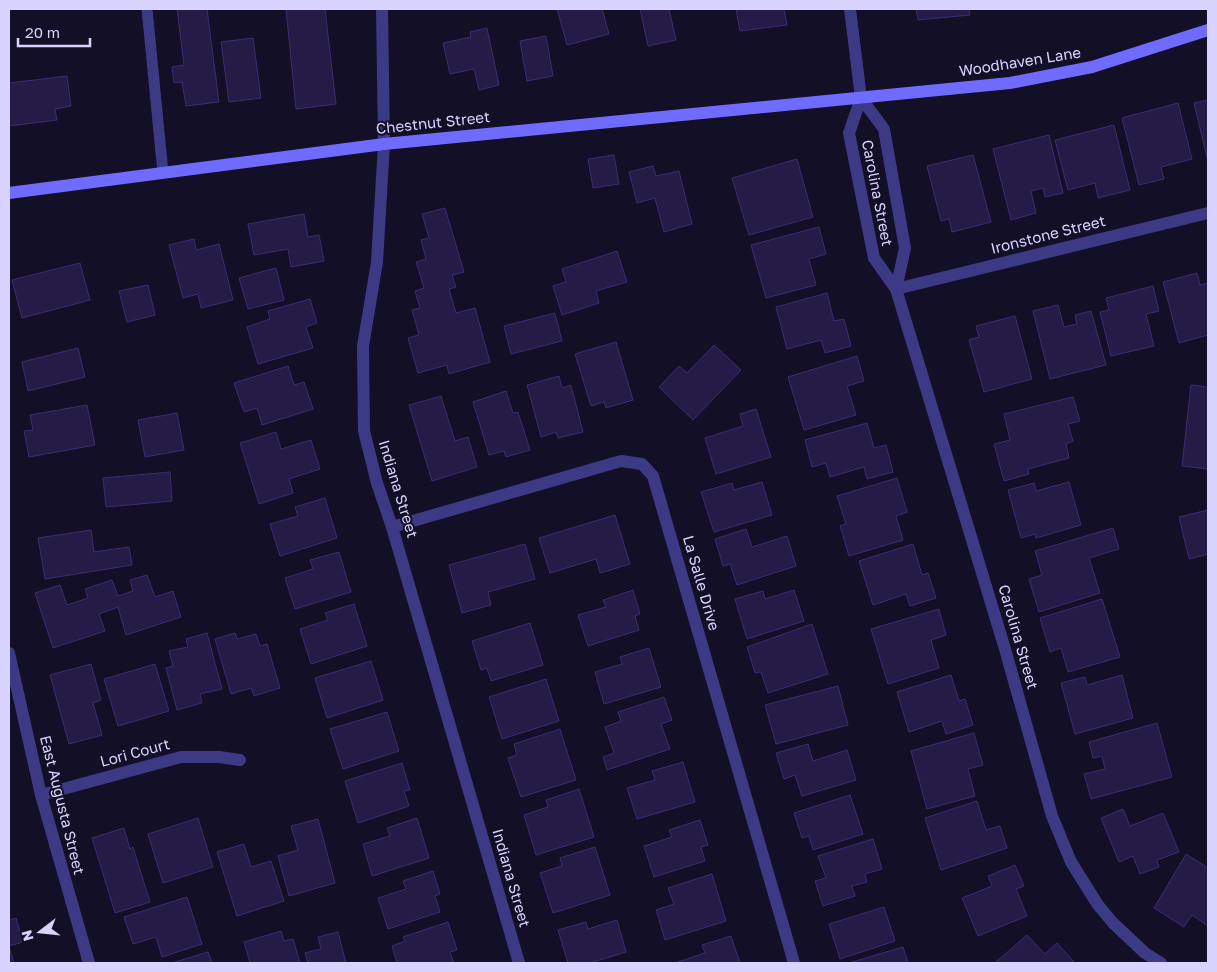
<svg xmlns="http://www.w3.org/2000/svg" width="1217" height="972" viewBox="0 0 1217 972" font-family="'Golos Text',sans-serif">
<rect width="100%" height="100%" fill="#130f26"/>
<!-- building -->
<path fill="#241b47" stroke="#3b2d73" d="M177 9H207L219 102 186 106 182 82 174 83 172 67 184 65Z
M286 9H325L336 104 296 109Z
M557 9H602L609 34 567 45Z
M640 9H669L676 40 648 46Z
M736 9H784L787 25 740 31Z
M916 9H969L970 15 918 20Z
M487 28 499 85 479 90 474 69 450 74 443 43 471 37 470 32Z
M546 36 553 76 527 81 520 41Z
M253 38 261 98 229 102 221 42Z
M67 76 71 106 55 109 57 120 9 126V83Z
M1208 100V162L1194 103Z
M1178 103 1192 159 1161 167 1164 179 1139 185 1122 118Z
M1114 125 1130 190 1098 198 1095 183 1068 190 1055 140Z
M1049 135 1063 193 1045 197 1043 188 1031 191 1036 213 1011 220 993 149Z
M614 155 619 184 593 188 588 159Z
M973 155 991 222 952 232 949 219 941 221 927 166Z
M797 159 813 217 749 235 732 178Z
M653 166 656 176 679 171 692 224 664 232 655 198 637 203 629 172Z
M445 208 464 272 452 275 456 287 449 289 456 313 475 308 490 362 449 374 447 365 418 373 408 338 419 335 412 310 420 308 415 291 424 288 416 262 426 259 421 240 429 238 422 214Z
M304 214 308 237 319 235 324 261 291 267 288 249 254 255 248 224Z
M819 227 826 254 809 259 816 285 766 298 751 245Z
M194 239 196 250 219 244 233 300 201 308 198 294 183 298 169 245Z
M617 251 627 282 596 291 599 303 562 315 553 286 566 282 562 269Z
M80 263 90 300 22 318 12 280Z
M276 268 284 300 248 309 239 278Z
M1197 273 1200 285 1208 283V335L1179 343 1163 282Z
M148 285 155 315 127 322 119 291Z
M1153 286 1159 311 1146 314 1154 346 1111 356 1100 312 1109 310 1106 298Z
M827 293 834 321 844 319 851 346 825 353 821 340 787 349 776 307Z
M310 299 317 323 306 327 313 348 258 364 247 327 270 319 268 311Z
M1058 305 1064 327 1077 324 1075 315 1091 311 1106 365 1050 379 1033 311Z
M555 313 562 341 511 354 504 326Z
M1015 316 1032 379 984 392 969 340 979 337 976 326Z
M616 342 633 400 606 408 604 402 591 406 575 354Z
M714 345 741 370 693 420 659 387 679 366 687 373Z
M78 348 85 377 28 391 22 362Z
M857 356 864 381 847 386 856 415 804 430 788 377Z
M288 366 294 385 304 382 313 409 262 425 257 408 244 412 234 383Z
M559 376 562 388 571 385 583 432 558 438 556 432 541 437 527 385Z
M1191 385 1208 387V469L1182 466Z
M506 391 513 413 518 412 530 450 506 457 504 451 489 455 473 402Z
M441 396 455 441 468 437 477 467 432 481 409 405Z
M1073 397 1080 421 1068 424 1073 441 1066 444 1069 458 1028 469 1029 474 1004 481 994 444 1010 440 1004 414Z
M87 405 95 445 29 457 24 431 33 430 30 415Z
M756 409 771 457 716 474 705 438 743 426 740 414Z
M177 413 184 450 145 457 138 420Z
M867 423 874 448 886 445 893 472 867 479 864 467 830 477 826 463 812 467 805 440Z
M276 432 281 449 311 440 320 469 289 479 293 493 259 504 240 443Z
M170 472 172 501 106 507 103 478Z
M897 478 907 512 896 516 903 540 849 556 840 526 846 524 837 496Z
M762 482 772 515 714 532 701 492 732 483 734 490Z
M1069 482 1081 525 1036 538 1035 534 1021 538 1008 490 1034 483 1036 491Z
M325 498 337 538 280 556 270 524 298 516 295 507Z
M1208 510V554L1189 559 1179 517Z
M615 515 630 564 600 573 596 559 550 573 539 538Z
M1113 528 1119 549 1089 558 1100 593 1039 612 1029 579 1042 575 1035 551Z
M746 529 752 547 787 536 796 566 737 585 730 564 723 566 715 539Z
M91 530 94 552 129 547 132 565 45 579 38 538Z
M525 544 535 579 488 592 491 605 462 613 449 565Z
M913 544 922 575 928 573 936 598 910 606 906 594 873 605 859 561Z
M339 552 351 592 295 609 285 578 313 569 310 560Z
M147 575 155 597 173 591 181 617 126 635 118 607 99 614 105 631 53 648 35 593 60 585 67 605 88 598 85 589 112 580 118 596 133 591 130 580Z
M633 590 640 614 635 616 639 630 588 646 578 615 606 607 603 600Z
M794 590 804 621 747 639 735 599 763 591 765 599Z
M1102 599 1120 657 1068 672 1061 648 1050 652 1040 618Z
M354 604 367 646 311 664 300 629 328 620 325 613Z
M939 609 946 635 931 640 939 668 888 684 871 629Z
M530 623 543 665 491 681 487 668 481 670 472 641Z
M812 624 828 674 768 693 761 672 755 673 747 647Z
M207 633 222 689 200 694 202 703 177 710 166 668 173 666 169 651 188 647 186 639Z
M235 633 237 639 256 634 260 646 267 644 280 688 254 696 251 688 231 694 215 639Z
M649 648 661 687 604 704 595 672 622 664 620 657Z
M371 661 383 700 327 718 315 678Z
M91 664 101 700 93 703 102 735 69 744 50 675Z
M155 664 169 711 118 726 104 679Z
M951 675 959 701 965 699 973 725 946 734 942 721 909 732 897 692Z
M1122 675 1133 718 1075 734 1061 683 1085 677 1087 685Z
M546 679 559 721 502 739 489 697Z
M838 686 848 725 776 744 765 705Z
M664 697 672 720 661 724 670 749 607 770 603 757 614 753 605 727 621 721 618 712Z
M387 712 399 751 343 769 330 729Z
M1157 723 1172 777 1091 799 1084 774 1105 769 1102 756 1093 758 1089 742Z
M560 729 576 780 521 797 508 758 517 755 514 744Z
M974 733 983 765 968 769 975 796 927 809 911 751Z
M808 744 813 761 847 750 856 780 802 796 795 775 784 779 776 753Z
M683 762 695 802 637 819 627 788 655 780 652 771Z
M402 763 410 790 404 791 409 806 358 823 345 781Z
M579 789 594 837 536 855 524 815 548 807 546 800Z
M850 795 863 834 813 850 809 836 802 838 794 813Z
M977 801 986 830 1000 826 1007 848 941 870 925 818Z
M1123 809 1130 826 1163 813 1179 852 1157 860 1159 867 1140 874 1133 856 1119 862 1101 818Z
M198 818 213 867 163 883 148 834Z
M417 818 429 858 372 876 363 844 390 836 387 828Z
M318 819 335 883 289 896 278 856 298 850 291 826Z
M700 820 708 845 701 847 705 861 654 877 644 846 672 837 669 830Z
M124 828 130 849 133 847 150 902 115 913 92 838Z
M873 839 882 869 865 874 867 882 852 886 855 896 823 906 815 881 826 878 818 856Z
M244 844 251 867 271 861 284 901 237 916 217 852Z
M595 847 610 895 553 913 540 873 562 866 560 858Z
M1186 854 1208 868V926L1192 915 1184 927 1154 908Z
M1015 865 1024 886 1016 889 1027 916 978 936 962 898 992 886 988 876Z
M433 871 440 894 435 896 440 912 388 929 378 898 406 889 403 881Z
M712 874 726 921 665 940 656 910 674 904 668 888Z
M187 897 202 944 162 957 156 937 133 944 124 917Z
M884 907 895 941 840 959 829 924Z
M16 918 23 942 9 946 14 963H9V920Z
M617 920 626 952 590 963H568L558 930 586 922 588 929Z
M448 922 457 950 450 952 454 963H397L392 946 405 941 403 937Z
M281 931 284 941 293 939 300 963H250L244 942Z
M338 932 346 963H308L305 953 321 949 318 937Z
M1027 935 1045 954 1057 943 1075 963H995Z
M731 936 740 963H678V962L705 953 702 945Z
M903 947 908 963H849Z
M208 952 212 963H172Z"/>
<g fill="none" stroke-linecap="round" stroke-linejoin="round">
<!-- lane -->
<path stroke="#3d3a85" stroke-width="11" d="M147 9 163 173"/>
<!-- street -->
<path stroke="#3d3a85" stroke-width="12" d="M382 9 384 144 377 262 363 346 364 431 377 483 392 527 519 963
M850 9 861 98 849 133 874 258 896 289 1005 649 1052 816 1071 862 1098 905 1113 923 1145 953 1161 963
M861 98 884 129 905 248 896 289
M896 289 1208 213
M392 527 621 461 642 464 653 476 794 963
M9 653 41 795 89 963
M41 795 181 757H219L240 760"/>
<!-- secondary -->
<path stroke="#6f6bff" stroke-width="12" d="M9 193 384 144 1010 83 1092 67 1208 30"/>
</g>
<g text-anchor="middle" stroke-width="4" stroke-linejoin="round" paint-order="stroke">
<!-- street labels -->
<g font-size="15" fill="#d9d4ff" stroke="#130f26">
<text transform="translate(1020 62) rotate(-9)" y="5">Woodhaven Lane</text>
<text transform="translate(433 123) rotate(-6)" y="5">Chestnut Street</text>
<text transform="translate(877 193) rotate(79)" y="5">Carolina Street</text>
<text transform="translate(1048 235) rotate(-14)" y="5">Ironstone Street</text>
<text transform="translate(398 489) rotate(73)" y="5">Indiana Street</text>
<text transform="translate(701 583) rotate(74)" y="5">La Salle Drive</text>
<text transform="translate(1018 637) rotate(74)" y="5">Carolina Street</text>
<text transform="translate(135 753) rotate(-15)" y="5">Lori Court</text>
<text transform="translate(62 805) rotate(76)" y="5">East Augusta Street</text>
<text transform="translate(511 878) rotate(74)" y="5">Indiana Street</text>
</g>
</g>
<!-- border -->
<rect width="1217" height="972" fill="none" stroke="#d9d4ff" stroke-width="20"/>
<!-- north arrow -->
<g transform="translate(40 932) rotate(254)" stroke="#130f26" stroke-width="4" paint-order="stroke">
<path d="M0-4L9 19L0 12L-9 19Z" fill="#d9d4ff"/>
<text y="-8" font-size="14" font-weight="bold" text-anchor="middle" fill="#d9d4ff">N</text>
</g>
<!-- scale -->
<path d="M18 38v8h72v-8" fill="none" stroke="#d9d4ff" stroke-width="2.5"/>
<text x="25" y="38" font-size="15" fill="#d9d4ff" stroke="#130f26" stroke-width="4" paint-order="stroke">20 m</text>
</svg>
